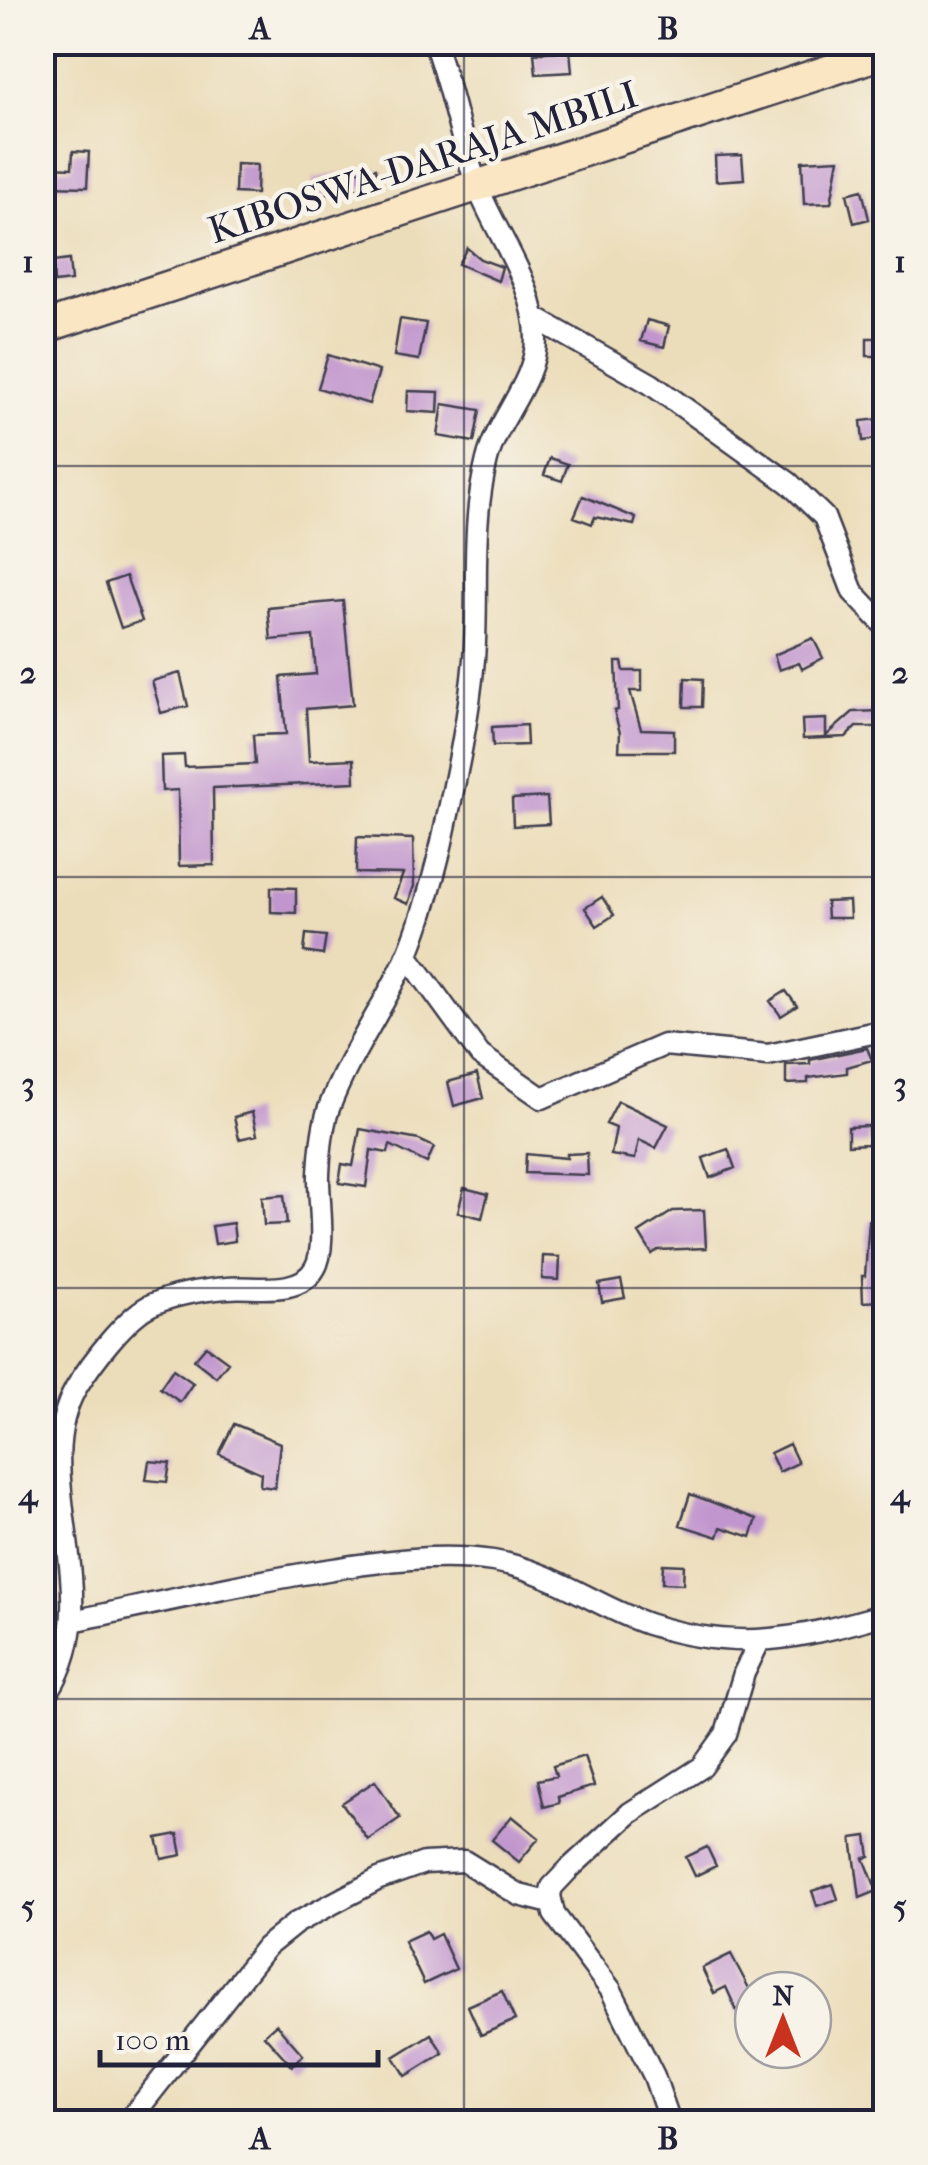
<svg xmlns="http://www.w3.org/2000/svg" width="928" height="2165" viewBox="0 0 928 2165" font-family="'IM FELL French Canon',serif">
<rect width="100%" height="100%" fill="#f7f3e8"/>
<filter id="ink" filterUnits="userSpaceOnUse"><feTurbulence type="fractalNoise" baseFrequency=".01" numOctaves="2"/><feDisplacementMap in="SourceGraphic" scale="20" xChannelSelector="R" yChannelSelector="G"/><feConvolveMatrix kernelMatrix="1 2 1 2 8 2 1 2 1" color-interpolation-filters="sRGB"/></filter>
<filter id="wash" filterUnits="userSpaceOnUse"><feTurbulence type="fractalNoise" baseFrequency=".0048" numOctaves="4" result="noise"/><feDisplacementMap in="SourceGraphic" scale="40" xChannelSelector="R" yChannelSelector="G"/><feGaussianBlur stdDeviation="2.25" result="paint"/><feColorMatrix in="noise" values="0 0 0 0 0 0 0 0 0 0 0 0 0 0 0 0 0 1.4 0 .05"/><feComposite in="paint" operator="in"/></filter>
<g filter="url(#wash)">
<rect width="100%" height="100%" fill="#ecddba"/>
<g id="blocks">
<!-- building -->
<path fill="#c195ce" d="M570 50 572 72 536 74 534 53Z
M73 151 89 152 87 187 50 186 51 167 72 168Z
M742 155 744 179 716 181 715 156Z
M839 159 831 203 804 204 802 161Z
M236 164 257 165 256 194 235 193Z
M376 168 379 185 316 196 313 179Z
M862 190 869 219 854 223 847 194Z
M467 248 480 259 502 267 498 281 458 264Z
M69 260 71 281 54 283 53 262Z
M400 319 426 323 419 360 394 356Z
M647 320 669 326 664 347 641 341Z
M867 338H886V356H867Z
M328 355 379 371 369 404 318 388Z
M408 391 439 392 438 413 407 411Z
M443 404 480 410 474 442 438 436Z
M879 419 882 438 863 441 861 421Z
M550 458 568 464 562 481 544 475Z
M583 496 636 518 634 525 595 517 592 524 574 517Z
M126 576 142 621 121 628 106 583Z
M343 601 353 705 306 709 309 761 354 759 355 782 213 788 214 865 179 866 178 790 162 791 161 756 184 755 185 767 255 764 253 735 286 734 281 677 316 674 313 636 271 640 268 608Z
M813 638 823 658 802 669 799 663 779 670 774 655Z
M616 662H622L624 671H642V691H630L641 729 674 730V751H619L620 733 614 711 618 710Z
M180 673 188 706 161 713 152 681Z
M685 678 703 679 702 707H684Z
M880 711V727H856L846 737 803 739 802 720 826 719V736L853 712Z
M526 725 527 745 493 746 492 727Z
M547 797 549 824 513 826 512 799Z
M357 837 413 839 414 886 408 904 394 898 403 874 356 873Z
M271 887 296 888V913L271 912Z
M602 897 614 915 597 926 585 908Z
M849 901 850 918H827L826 902Z
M306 934 326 936 323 955 304 952Z
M786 991 797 1006 781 1016 770 1001Z
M867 1048 872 1060 847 1067V1073L808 1078V1083L786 1084V1065L810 1064V1060Z
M477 1074 483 1098 454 1106 448 1082Z
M618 1101 668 1125 656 1148 639 1140 635 1159 611 1155 616 1128 606 1124Z
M252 1112 257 1135 239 1139 234 1117Z
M868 1126 869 1144 848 1145V1127Z
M360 1129 419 1140 434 1147 427 1163 390 1145 388 1153 371 1150 366 1187 339 1183 342 1164 353 1166Z
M728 1149 735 1168 710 1178 703 1158Z
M587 1153 588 1175 525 1173 526 1154 567 1158V1154Z
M464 1188 488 1194 482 1218 458 1212Z
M284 1195 287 1224 264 1225 262 1197Z
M704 1210 706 1248 658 1250 652 1254 639 1233 673 1211Z
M869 1220H878L879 1236H886V1252H880L883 1301 863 1302 862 1276H865Z
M233 1223 235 1241 215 1244 212 1226Z
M543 1256 560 1257 559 1280 542 1279Z
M621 1280 625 1298 602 1302 599 1284Z
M206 1346 228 1362 216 1377 194 1360Z
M173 1369 193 1383 180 1402 160 1388Z
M234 1424 280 1443 275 1488 260 1486 261 1473 219 1454Z
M789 1444 798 1463 779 1472 770 1453Z
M149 1461 170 1463 167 1482 146 1480Z
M690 1494 757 1519 751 1537 721 1527 718 1537 680 1525Z
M663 1564 684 1565 683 1584 662 1583Z
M584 1756 594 1786 558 1797 559 1803 544 1807 538 1780 556 1776 553 1766Z
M375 1781 400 1818 368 1840 342 1803Z
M512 1816 539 1838 519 1862 492 1840Z
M178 1834 182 1855 162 1859 157 1838Z
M867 1836 870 1857 864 1858 877 1891 860 1898 852 1838Z
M707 1847 716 1866 695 1876 686 1857Z
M833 1884 838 1899 817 1906 812 1891Z
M426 1931 430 1939 440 1934 456 1969 424 1984 404 1941Z
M731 1954 753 1996V2012L740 2018 726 1987 714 1993 702 1968Z
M502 1991 515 2020 481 2035 468 2006Z
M276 2024 303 2055 292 2066 264 2035Z
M431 2034 443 2053 406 2076 394 2057Z"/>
</g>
</g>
<g filter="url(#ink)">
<use href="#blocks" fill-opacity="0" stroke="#403e4e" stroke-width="2.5"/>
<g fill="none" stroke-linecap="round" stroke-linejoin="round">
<!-- street casing -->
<g stroke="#403e4e" stroke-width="25">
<path id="street" d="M534 317 651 384 789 483 824 517 853 592 886 627
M407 955 480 1055 542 1098 664 1045 768 1055 872 1033
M73 1621C158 1603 242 1583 327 1570 381 1561 439 1553 493 1561 554 1571 594 1606 648 1624 739 1653 797 1639 886 1614
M42 1700C116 1605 24 1479 76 1388 91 1363 127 1315 153 1304 176 1294 201 1290 227 1288 253 1285 299 1297 315 1268 327 1248 318 1198 319 1174 320 1153 322 1127 329 1108 349 1054 384 1008 407 956 421 924 438 863 445 828 457 773 469 716 474 659 479 593 470 526 487 460 497 419 537 381 536 338 536 285 497 236 478 188 460 141 452 90 434 42
M128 2122 266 1947 296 1923 379 1879 424 1863 464 1861 519 1895 551 1903
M670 2122 654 2076 611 1990 554 1914 550 1895 552 1887 570 1868 630 1813 702 1767 726 1734 744 1673 759 1642"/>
</g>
<!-- secondary casing -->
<g stroke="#403e4e" stroke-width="35">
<path id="secondary" d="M42 328 886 52"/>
</g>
<!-- street -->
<use href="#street" stroke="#fff" stroke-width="20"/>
<!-- secondary -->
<use href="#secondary" stroke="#fbe6c4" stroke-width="30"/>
</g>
</g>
<!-- grid -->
<path fill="none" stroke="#22223b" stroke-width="2.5" stroke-opacity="0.55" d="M464 42V2122M42 466H886M42 877H886M42 1288H886M42 1699H886"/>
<g text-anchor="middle" stroke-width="9" stroke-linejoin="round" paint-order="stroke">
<!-- street labels -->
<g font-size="38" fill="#22223b" stroke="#f7f3e8">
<text transform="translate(423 162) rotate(-18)" y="13">KIBOSWA-DARAJA MBILI</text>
</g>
</g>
<!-- margin -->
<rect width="928" height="2165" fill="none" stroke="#f7f3e8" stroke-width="110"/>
<!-- north arrow -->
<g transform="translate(783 2020)"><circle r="48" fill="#f7f3e8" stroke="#a29fa3" stroke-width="2.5"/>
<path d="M0-8L18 38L0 25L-18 38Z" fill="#c8321e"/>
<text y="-15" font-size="28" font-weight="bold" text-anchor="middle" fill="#22223b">N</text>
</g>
<!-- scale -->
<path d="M100 2050v15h278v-15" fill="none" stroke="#22223b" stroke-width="5"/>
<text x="115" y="2050" font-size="30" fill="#22223b" stroke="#f7f3e8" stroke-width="8" paint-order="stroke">100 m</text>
<rect x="55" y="55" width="818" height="2055" fill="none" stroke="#22223b" stroke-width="4"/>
<g font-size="32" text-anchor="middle" font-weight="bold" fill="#22223b">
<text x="260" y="39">A</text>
<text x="668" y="39">B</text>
<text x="28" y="272">1</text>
<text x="900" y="272">1</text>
<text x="28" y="683">2</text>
<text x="900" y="683">2</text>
<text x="28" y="1094">3</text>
<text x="900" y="1094">3</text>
<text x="28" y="1505">4</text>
<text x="900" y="1505">4</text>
<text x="28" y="1916">5</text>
<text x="900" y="1916">5</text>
<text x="260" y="2149">A</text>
<text x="668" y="2149">B</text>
</g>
</svg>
